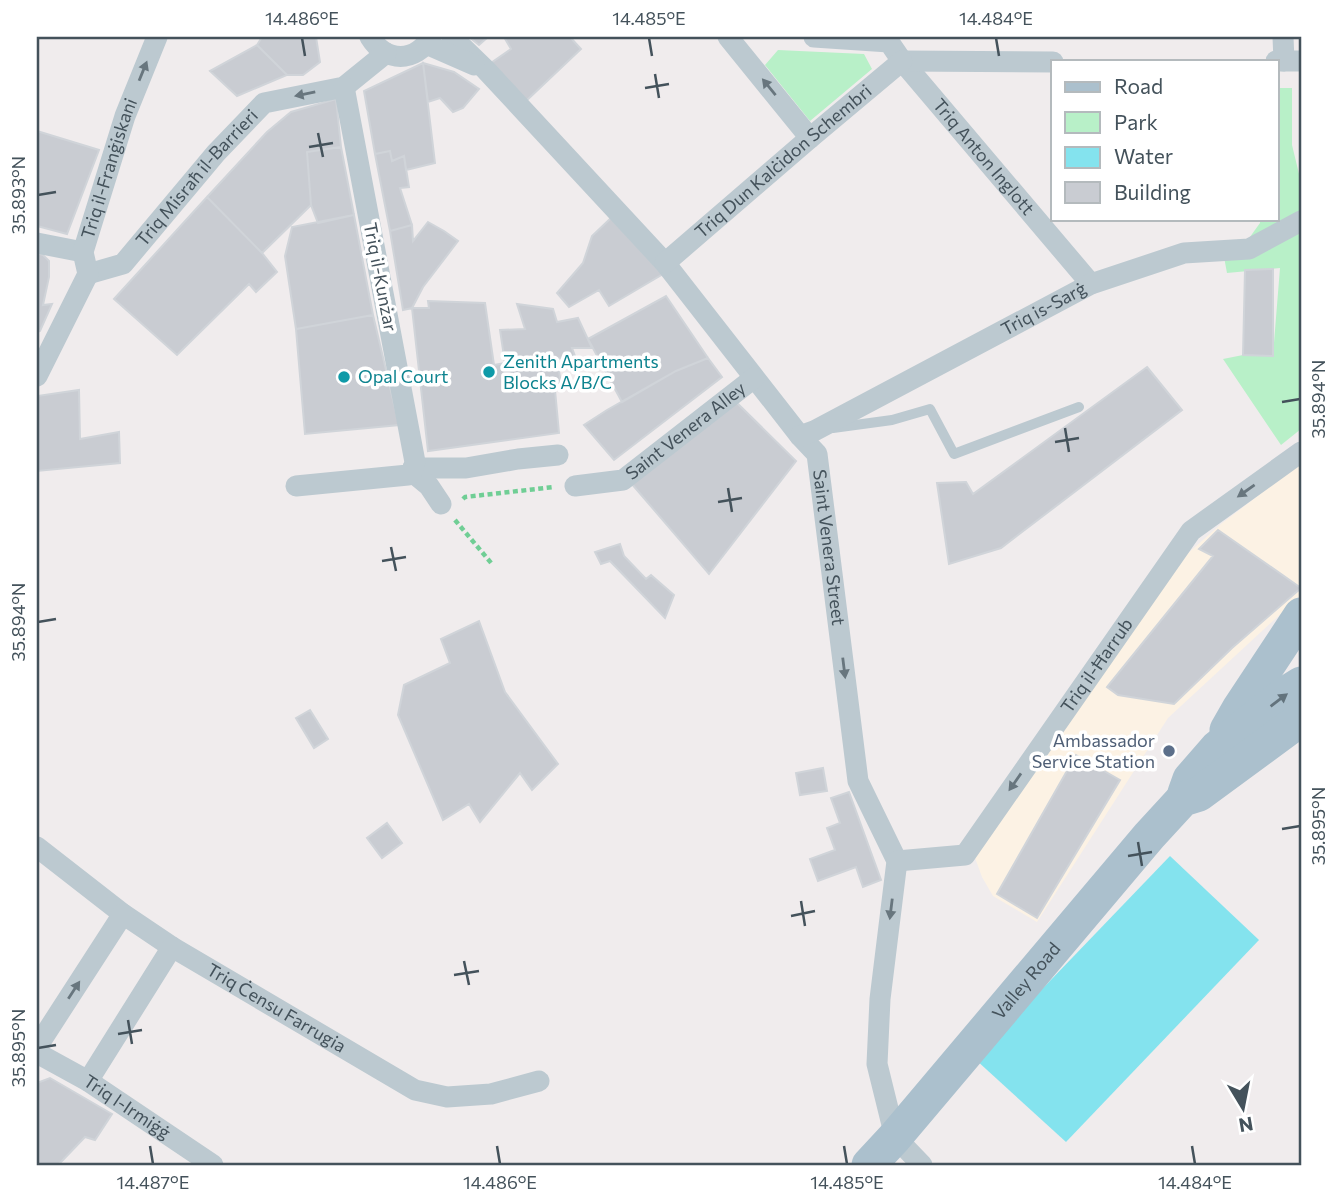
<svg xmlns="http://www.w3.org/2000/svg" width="1338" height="1202" viewBox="0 0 1338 1202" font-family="Commissioner,sans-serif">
<rect width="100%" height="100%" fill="#f0eced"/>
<!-- commercial -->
<path fill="#fcf2e4" d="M1301 463V595L1168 718 1037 922 993 896 982 877 974 855 1186 555 1221 524Z"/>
<!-- green -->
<path fill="#b8f0c8" d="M778 50 864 54 872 69 810 121 765 65Z
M1277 88H1292V145L1301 182V429L1281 445 1223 359 1243 355H1273L1280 268 1227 273 1224 257 1237 255 1260 223V219H1277Z"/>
<!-- water -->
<path fill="#84e3ee" d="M1170 856 1259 940 1066 1142 975 1059Z"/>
<!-- building -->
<path fill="#c9ccd2" stroke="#d0d4d9" stroke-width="2" d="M262 37H316L320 62 303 75H287L257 45Z
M469 37H488L479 45Z
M504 37H570L581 49 526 101 491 63 511 49Z
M257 45 287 75 237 96 210 71Z
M423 63 435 163 406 170 404 156 392 161 390 151 375 154 364 91Z
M423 63 454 72 479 89 463 108 453 112 440 98 428 102Z
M336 99 341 147 307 152 311 205 262 253 207 197 267 132 291 112Z
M37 131 99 150 67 234 37 226Z
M341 147 354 215 318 223 311 205 307 152Z
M390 151 392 161 404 156 409 187 400 188 412 225 390 231 375 154Z
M207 197 262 253 277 272 256 292 249 284 177 355 114 299Z
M354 215 373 315 296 329 285 256 292 227Z
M611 218 663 274 609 306 599 290 569 307 557 293 583 263 592 236Z
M428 222 444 231 458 241 423 287 412 308 403 310 390 231 412 225 413 241Z
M37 253 43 255 49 261V277L43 305 52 304 40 331 37 332Z
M1273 269V356L1243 355 1245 270Z
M666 296 708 358 676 371 622 402 588 339Z
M428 301 485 303 494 365 505 363 500 330 525 329 517 304 553 309 557 322 578 318 592 348H572L575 356 557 359 562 389 555 390 559 433 428 451 412 308H429Z
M373 315 399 425 305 434 296 329Z
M708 358 722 377 614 460 584 425 607 410 676 371Z
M1147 367 1182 410 1001 548 949 564 937 483 966 482 973 494Z
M79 390 80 439 119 432 120 463 37 471V396Z
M733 399 796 461 709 574 631 483Z
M1218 530 1301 588 1232 648 1174 704 1118 695 1107 687 1213 556 1199 549Z
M620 544 624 556 646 579 651 575 674 595 665 618 610 561 601 564 595 552Z
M479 621 505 692 558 764 532 790 520 773 480 822 469 804 443 820 398 715 404 685 450 663 441 639Z
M310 710 328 739 314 748 296 718Z
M1076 755 1120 780 1037 918 997 894Z
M823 768 827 791 800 795 796 773Z
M849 792 881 880 863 887 856 867 818 881 810 859 835 850 827 828 840 823 831 798Z
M387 823 402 843 382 858 367 838Z
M50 1078 112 1114 95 1140 85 1137 60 1163 61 1165H37V1083Z"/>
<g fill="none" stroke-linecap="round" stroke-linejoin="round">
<!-- path -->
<path stroke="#70ce95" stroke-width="4.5" stroke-dasharray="5 3.5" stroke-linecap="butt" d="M463 499 465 497 554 487
M455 520 492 564"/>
<!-- service -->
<path stroke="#bcc9d0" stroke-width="10" d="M833 428 892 420 930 409 954 454 1079 407"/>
<!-- minor -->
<g stroke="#bcc9d0" stroke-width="21">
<path d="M370 37C386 63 415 63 431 37"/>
<path id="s1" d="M452 37 486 70 665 263 800 436 817 454 858 781 897 861 880 999 877 1064 895 1137 922 1165"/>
<path d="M728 37 810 138"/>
<path id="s2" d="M814 37 889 42 902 61 1091 284"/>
<path d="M1283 37 1284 61"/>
<path d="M426 44 474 65"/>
<path d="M902 61 1053 62"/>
<path d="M1276 61H1301"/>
<path d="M37 243 83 252"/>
<path id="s3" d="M665 263 810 138 902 61"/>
<path id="s4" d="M88 274 123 264 216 153 264 103 344 87 386 53"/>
<path id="s5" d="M37 376 88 274 83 252 125 116 157 37"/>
<path id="s6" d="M800 436 814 431 1091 284 1184 253 1249 249 1301 221"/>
<path d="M413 468H466L518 459 558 455"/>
<path d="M412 472 429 486 441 504"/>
<path d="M296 486 408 475 412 472 415 462 344 87"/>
<path id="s7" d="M575 486 623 480 754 378"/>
<path id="s8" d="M37 847 123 914 172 947 415 1090 447 1097 491 1094 539 1081"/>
<path id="s9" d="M897 861 965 855 1191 531 1301 452"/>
<path d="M37 1047 123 914"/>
<path id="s10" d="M37 1053 88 1081 213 1165"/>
<path d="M88 1081 172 947"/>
</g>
<!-- primary -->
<g stroke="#abc0cd" stroke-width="35">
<path d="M1227 730 1239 709 1301 615"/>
<path d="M1185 793 1190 779 1217 748 1285 694 1301 684"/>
<path id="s11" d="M869 1165 895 1137 1149 836 1183 799 1199 794 1301 719"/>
</g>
</g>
<!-- one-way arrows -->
<defs><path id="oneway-solid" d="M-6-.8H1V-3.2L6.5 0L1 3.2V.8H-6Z" transform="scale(1.75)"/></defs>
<g fill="#68767e">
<use href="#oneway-solid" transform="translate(143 71) rotate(-68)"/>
<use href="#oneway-solid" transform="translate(769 87) rotate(-129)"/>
<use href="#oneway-solid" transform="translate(305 94) rotate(168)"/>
<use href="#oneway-solid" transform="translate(1246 491) rotate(145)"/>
<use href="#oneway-solid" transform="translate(844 668) rotate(83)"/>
<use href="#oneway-solid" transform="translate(1015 782) rotate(125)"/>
<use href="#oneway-solid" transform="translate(891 909) rotate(97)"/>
<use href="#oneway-solid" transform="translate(74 990) rotate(-57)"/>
</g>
<use fill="#63737d" href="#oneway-solid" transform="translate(1279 700) rotate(-37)"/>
<!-- ticks -->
<path fill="none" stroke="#44525b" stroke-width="2.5" d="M302 38 305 56M649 38 652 56M996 38 999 56M655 74 659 98M645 88 669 84M318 133 323 157M309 147 333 143M38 195 56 192M1282 402 1300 399M1065 428 1069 452M1055 442 1079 438M728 488 732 512M718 502 742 498M391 547 396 571M382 561 406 557M38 622 56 619M1282 829 1300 826M1138 842 1142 866M1128 856 1152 852M801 901 805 926M791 916 815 911M464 961 469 985M454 975 479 971M128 1020 132 1044M118 1034 142 1030M38 1048 56 1045M150 1146 153 1164M497 1146 500 1164M844 1146 847 1164M1192 1146 1195 1164"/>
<!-- markers -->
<g fill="#0f9aa8" stroke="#fff" stroke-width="2.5">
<circle cx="489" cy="372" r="7"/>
<circle cx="344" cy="377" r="7"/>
</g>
<circle fill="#5c6f8a" stroke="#fff" stroke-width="2.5" cx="1169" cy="751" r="7"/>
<g text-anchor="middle" stroke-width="7" stroke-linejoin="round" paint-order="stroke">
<!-- street labels -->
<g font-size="18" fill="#44525b" stroke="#fff">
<text dy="6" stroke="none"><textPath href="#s2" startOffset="224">Triq Anton Inglott</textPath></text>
<text dy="6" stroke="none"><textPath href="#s3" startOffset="156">Triq Dun Kalċidon Schembri</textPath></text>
<text dy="6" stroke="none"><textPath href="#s5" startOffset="224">Triq il-Franġiskani</textPath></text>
<text dy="6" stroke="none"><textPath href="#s4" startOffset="150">Triq Misraħ il-Barrieri</textPath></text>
<text transform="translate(380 277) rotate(79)" y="6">Triq il-Kunżar</text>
<text dy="6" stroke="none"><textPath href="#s6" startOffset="275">Triq is-Sarġ</textPath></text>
<text dy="6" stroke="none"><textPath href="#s7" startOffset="128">Saint Venera Alley</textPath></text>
<text dy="6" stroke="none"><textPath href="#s1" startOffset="649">Saint Venera Street</textPath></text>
<text dy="6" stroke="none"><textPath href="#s9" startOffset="299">Triq il-Ħarrub</textPath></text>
<text dy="6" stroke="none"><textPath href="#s11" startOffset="242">Valley Road</textPath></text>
<text dy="6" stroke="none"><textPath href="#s8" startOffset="289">Triq Ċensu Farrugia</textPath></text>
<text dy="6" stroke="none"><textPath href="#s10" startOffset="105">Triq l-Irmiġġ</textPath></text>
</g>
<!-- culture labels -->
<g font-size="18" fill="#0d838f" stroke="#fff" text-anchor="start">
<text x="503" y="368">Zenith Apartments<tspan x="503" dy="21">Blocks A/B/C</tspan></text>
<text x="358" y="383">Opal Court</text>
</g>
<!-- service labels -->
<g font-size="18" fill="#4e5e75" stroke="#fff" text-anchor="end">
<text x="1155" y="747">Ambassador<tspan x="1155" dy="21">Service Station</tspan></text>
</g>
</g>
<!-- border -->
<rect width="1338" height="1202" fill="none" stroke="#ffffff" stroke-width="77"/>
<!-- legend -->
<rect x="1051" y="60" width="228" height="161" fill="#ffffff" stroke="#b4babd" stroke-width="2"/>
<rect x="1065" y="82" width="35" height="10" fill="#abc0cd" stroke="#b4babd" stroke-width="2"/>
<text x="1114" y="94" font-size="21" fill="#44525b">Road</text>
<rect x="1065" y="112" width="35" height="21" fill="#b8f0c8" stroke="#b4babd" stroke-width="2"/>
<text x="1114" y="130" font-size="21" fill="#44525b">Park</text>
<rect x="1065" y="147" width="35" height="21" fill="#84e3ee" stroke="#b4babd" stroke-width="2"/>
<text x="1114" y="164" font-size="21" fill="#44525b">Water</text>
<rect x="1065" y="182" width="35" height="21" fill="#c9ccd2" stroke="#b4babd" stroke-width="2"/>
<text x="1114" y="200" font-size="21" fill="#44525b">Building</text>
<!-- north arrow -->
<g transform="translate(1243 1108) rotate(170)" stroke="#ffffff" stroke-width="5" paint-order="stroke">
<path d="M0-5L12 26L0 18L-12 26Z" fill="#44525b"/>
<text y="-10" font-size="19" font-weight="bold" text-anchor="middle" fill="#44525b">N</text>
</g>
<rect x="38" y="38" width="1262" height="1126" fill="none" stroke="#44525b" stroke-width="2.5"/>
<g font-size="18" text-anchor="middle" fill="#44525b">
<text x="302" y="25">14.486°E</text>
<text x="649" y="25">14.485°E</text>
<text x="996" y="25">14.484°E</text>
<text transform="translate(19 195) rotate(-90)" y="6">35.893°N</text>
<text transform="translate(1319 399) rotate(-90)" y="6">35.894°N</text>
<text transform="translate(19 622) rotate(-90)" y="6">35.894°N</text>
<text transform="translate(1319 826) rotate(-90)" y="6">35.895°N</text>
<text transform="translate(19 1048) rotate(-90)" y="6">35.895°N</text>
<text x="153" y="1189">14.487°E</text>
<text x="500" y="1189">14.486°E</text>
<text x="847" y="1189">14.485°E</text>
<text x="1195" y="1189">14.484°E</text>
</g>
</svg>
